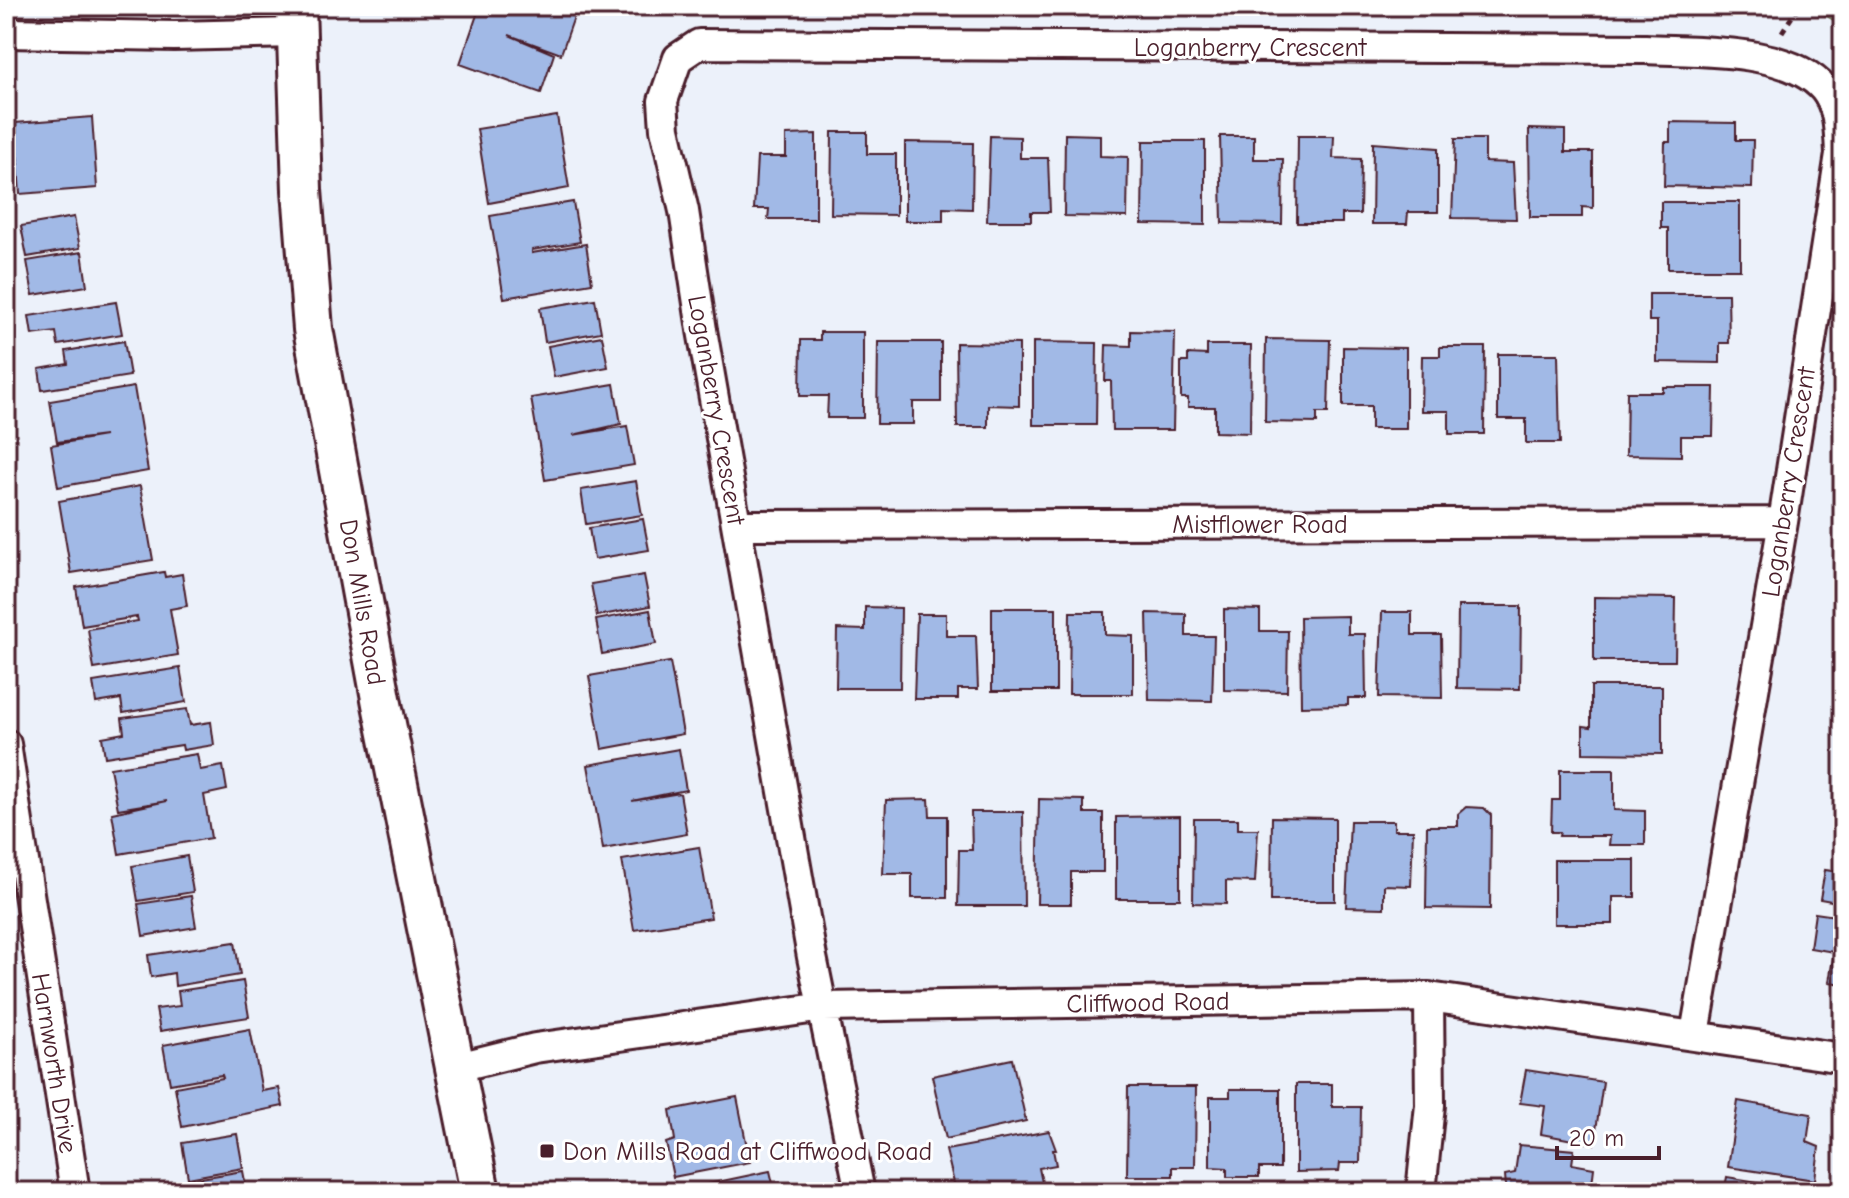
<svg xmlns="http://www.w3.org/2000/svg" width="1849" height="1198" viewBox="0 0 1849 1198" font-family="'Comic Neue',sans-serif">
<rect width="100%" height="100%" fill="#ecf1fa"/>
<filter id="ink" filterUnits="userSpaceOnUse"><feTurbulence type="fractalNoise" baseFrequency=".0125" numOctaves="2"/><feDisplacementMap in="SourceGraphic" scale="16" xChannelSelector="R" yChannelSelector="G"/><feConvolveMatrix kernelMatrix="1 2 1 2 8 2 1 2 1" color-interpolation-filters="sRGB"/></filter>
<g filter="url(#ink)">
<!-- green -->
<path fill="#a7dc9e" stroke="#787e64" stroke-width="2" d="M1811 6H1843V26Z"/>
<!-- building -->
<path fill="#a1b9e6" stroke="#4a1f2b" stroke-width="2" d="M480 6H551L575 14 561 54 509 35 554 54 541 93 460 64Z
M557 116 569 188 489 203 477 129Z
M92 117 97 188 20 194 15 123Z
M1670 122 1736 123V140H1753L1752 188 1664 186 1665 142H1670Z
M1529 129 1565 130V152H1593V208L1582 207V217H1530Z
M832 132H867V154H896V215L831 214Z
M816 134V219H768L769 209H754L757 157H786V135Z
M1065 134 1100 135V156L1128 157 1127 217 1064 216Z
M990 136 1020 137V158H1048L1050 212H1031V221H987Z
M1220 136H1254V159H1283L1282 224 1222 223Z
M1298 136H1334L1333 158 1361 159 1360 214H1342V223H1297Z
M1455 139H1485V162L1513 163 1516 219 1452 218Z
M1143 141H1205V225L1142 224Z
M905 142 973 143 972 209 943 208V221H905Z
M1373 143 1438 148V212H1408L1407 224H1372Z
M573 202 580 242 532 250V253L586 244 592 283 504 298 490 216Z
M1661 202H1740V269H1668V228H1661Z
M74 217 80 248 27 257 21 226Z
M82 252 87 286 33 295 27 261Z
M1649 294H1728L1729 343H1720V363L1657 362V321H1649Z
M595 299 601 332 545 342 540 308Z
M116 302 122 334 58 345 56 332 32 335 29 316Z
M1131 331 1175 332 1173 430H1112L1111 381H1105L1106 345 1131 346Z
M820 332H863V418H827L828 396H800L801 340H820Z
M602 336 608 367 554 377 548 346Z
M1266 339 1330 340 1328 413H1317V423L1265 422Z
M124 341 130 376 42 390 39 369 68 364 66 351Z
M878 342H941V402H913V424H877Z
M1033 342 1097 343 1096 425H1033Z
M956 343 1019 344V406L988 405V427H957Z
M1207 345H1251L1250 433 1215 432V407H1188V398H1181V362H1188V354L1207 355Z
M1343 347 1406 348V429H1371V406H1343Z
M1440 347H1485L1484 434H1449V411H1421L1422 356H1440Z
M1498 354H1558L1560 443H1526V419H1498Z
M614 384 621 424 573 435 627 426 634 465 545 480 531 398Z
M134 387 148 471 58 487 51 445 105 436 57 442 50 401Z
M1663 387H1714L1713 436H1681V456L1626 455 1627 392H1663Z
M636 481 642 515 586 524 581 490Z
M140 486 153 560 71 573 59 501Z
M643 519 649 550 594 559 589 528Z
M164 572 165 577 182 574 187 606 170 609 178 655 94 669 88 629 138 621 137 617 82 626 76 587Z
M644 575 650 606 597 616 591 584Z
M1594 597 1676 598 1675 661H1594Z
M1458 606H1521L1520 689 1457 688Z
M865 607 901 608 900 688H836L837 629 865 630Z
M992 608H1056V691H992Z
M1224 609 1260 610V631H1288L1287 691 1224 690Z
M650 610 656 644 602 654 596 620Z
M1070 612H1105V635L1133 636V694H1069Z
M1382 612H1412V635H1441L1442 698 1379 697Z
M1147 613 1186 614V636H1214L1212 701 1149 700Z
M917 614H946V636H976L978 689H958V699H914Z
M1348 616V634H1365L1366 698H1348V705L1301 706 1300 617Z
M670 662 683 734 602 749 589 676Z
M180 668 186 702 123 713 121 699 96 703 93 682Z
M1591 686H1662V754L1583 753V726L1591 727Z
M187 709 190 725 211 722 214 745 183 750 182 745 105 757 102 737 124 733 122 718Z
M679 749 686 790 632 801 680 793 687 834 603 849 588 765Z
M197 754 200 770 223 766 227 790 204 795 211 838 119 854 112 813 167 801 118 809 110 768Z
M1843 766V825L1834 823Z
M1560 770H1614V810L1645 811V845H1609L1610 836H1559L1560 832H1551L1552 800H1560Z
M929 799 930 816H947V898H912V874H883L886 800Z
M1039 799 1084 800V813H1103V872H1071V904H1037Z
M1466 807 1484 808 1491 815 1490 909 1426 908 1427 826H1458V814Z
M971 812H1023L1024 906H958L959 850H972Z
M1180 816V899H1116V817Z
M1272 817 1335 818V901H1271Z
M1194 819H1238V829H1258L1255 882 1226 881V904L1193 903Z
M1350 821H1394V830H1413L1411 886 1384 885V908L1346 907Z
M699 847 711 918 634 930 622 860Z
M1843 848V903L1820 899 1825 870 1839 872Z
M187 856 193 892 138 901 132 866Z
M1554 860H1635V897H1613V924H1554Z
M191 896 196 927 143 936 138 904Z
M1815 913 1843 917V984L1829 982 1834 952 1810 948Z
M235 942 240 975 175 986 174 973 151 977 148 955Z
M243 981 249 1017 160 1031 156 1009 180 1006 178 991Z
M250 1029 262 1091 279 1088 283 1106 182 1127 175 1087 223 1078 222 1075 170 1084 163 1045Z
M1012 1059 1026 1121 946 1139 932 1076Z
M1526 1070 1603 1082 1594 1144 1541 1134 1545 1106 1520 1103Z
M1296 1084H1332V1107H1361L1360 1163H1340L1339 1171 1296 1172Z
M1128 1087H1196L1195 1167H1173V1176H1127Z
M1230 1089H1280V1168H1259V1177H1227V1168L1210 1167V1097H1230Z
M737 1097 750 1162 673 1177 666 1143 675 1140 670 1110Z
M1738 1101 1811 1114 1807 1142 1819 1147 1815 1180 1728 1167Z
M1049 1131 1056 1150H1053L1056 1165 1039 1168 1044 1192H981L979 1182 955 1187 946 1150Z
M237 1134 243 1168 188 1178 182 1143Z
M1519 1145 1574 1150 1572 1164 1594 1168 1591 1192H1512V1188L1506 1187 1505 1175 1515 1173Z
M243 1171 247 1192H191L189 1180Z
M770 1171 775 1192H690L689 1188Z
M1727 1177 1813 1191V1192H1724Z"/>
<g fill="none" stroke-linecap="round" stroke-linejoin="round">
<!-- street casing -->
<g stroke="#4a1f2b" stroke-width="34">
<path id="street" d="M6 33 174 36 295 33
M737 525 1783 522
M6 744 75 1192
M454 1068 535 1048 824 1007 1429 997 1843 1058
M860 1192 812 957 702 330 684 211 665 129 663 101 678 58 699 44 1645 49C1696 52 1788 47 1824 89 1839 107 1839 132 1840 154L1783 522 1695 1034
M1421 1192 1430 1105 1429 997"/>
</g>
<!-- secondary casing -->
<g stroke="#4a1f2b" stroke-width="44">
<path id="secondary" d="M296 6 302 190 313 329 382 704 480 1192"/>
</g>
<!-- path -->
<path stroke="#4a1f2b" stroke-width="5" stroke-dasharray="6 6" stroke-linecap="butt" d="M1782 32 1799 6"/>
<!-- street -->
<use href="#street" stroke="#fff" stroke-width="28"/>
<!-- secondary -->
<use href="#secondary" stroke="#fff" stroke-width="38"/>
</g>
</g>
<!-- markers -->
<rect fill="#4a1f2b" stroke="#fff" stroke-width="3" x="539" y="1143" width="16" height="16" rx="4"/>
<g text-anchor="middle" stroke-width="6" stroke-linejoin="round" paint-order="stroke">
<!-- street labels -->
<g font-size="26" fill="#4a1f2b" stroke="#fff">
<text x="1250" y="56">Loganberry Crescent</text>
<text transform="translate(717 410) rotate(80)" y="9">Loganberry Crescent</text>
<text transform="translate(1788 482) rotate(-81)" y="9">Loganberry Crescent</text>
<text x="1260" y="533">Mistflower Road</text>
<text transform="translate(363 602) rotate(80)" y="9">Don Mills Road</text>
<text transform="translate(1148 1002) rotate(-1)" y="9">Cliffwood Road</text>
<text transform="translate(55 1063) rotate(81)" y="9">Harnworth Drive</text>
</g>
<!-- poi labels -->
<g font-size="26" fill="#4a1f2b" stroke="#fff" text-anchor="start">
<text x="563" y="1160">Don Mills Road at Cliffwood Road</text>
</g>
</g>
<!-- margin -->
<rect width="1849" height="1198" fill="none" stroke="#fff" stroke-width="32"/>
<rect x="16" y="16" width="1817" height="1166" fill="none" stroke="#4a1f2b" stroke-width="3" filter="url(#ink)"/>
<!-- scale -->
<path d="M1557 1146v12h102v-12" fill="none" stroke="#4a1f2b" stroke-width="4"/>
<text x="1569" y="1146" font-size="24" fill="#4a1f2b" stroke="#ffffff" stroke-width="6" paint-order="stroke">20 m</text>
</svg>
